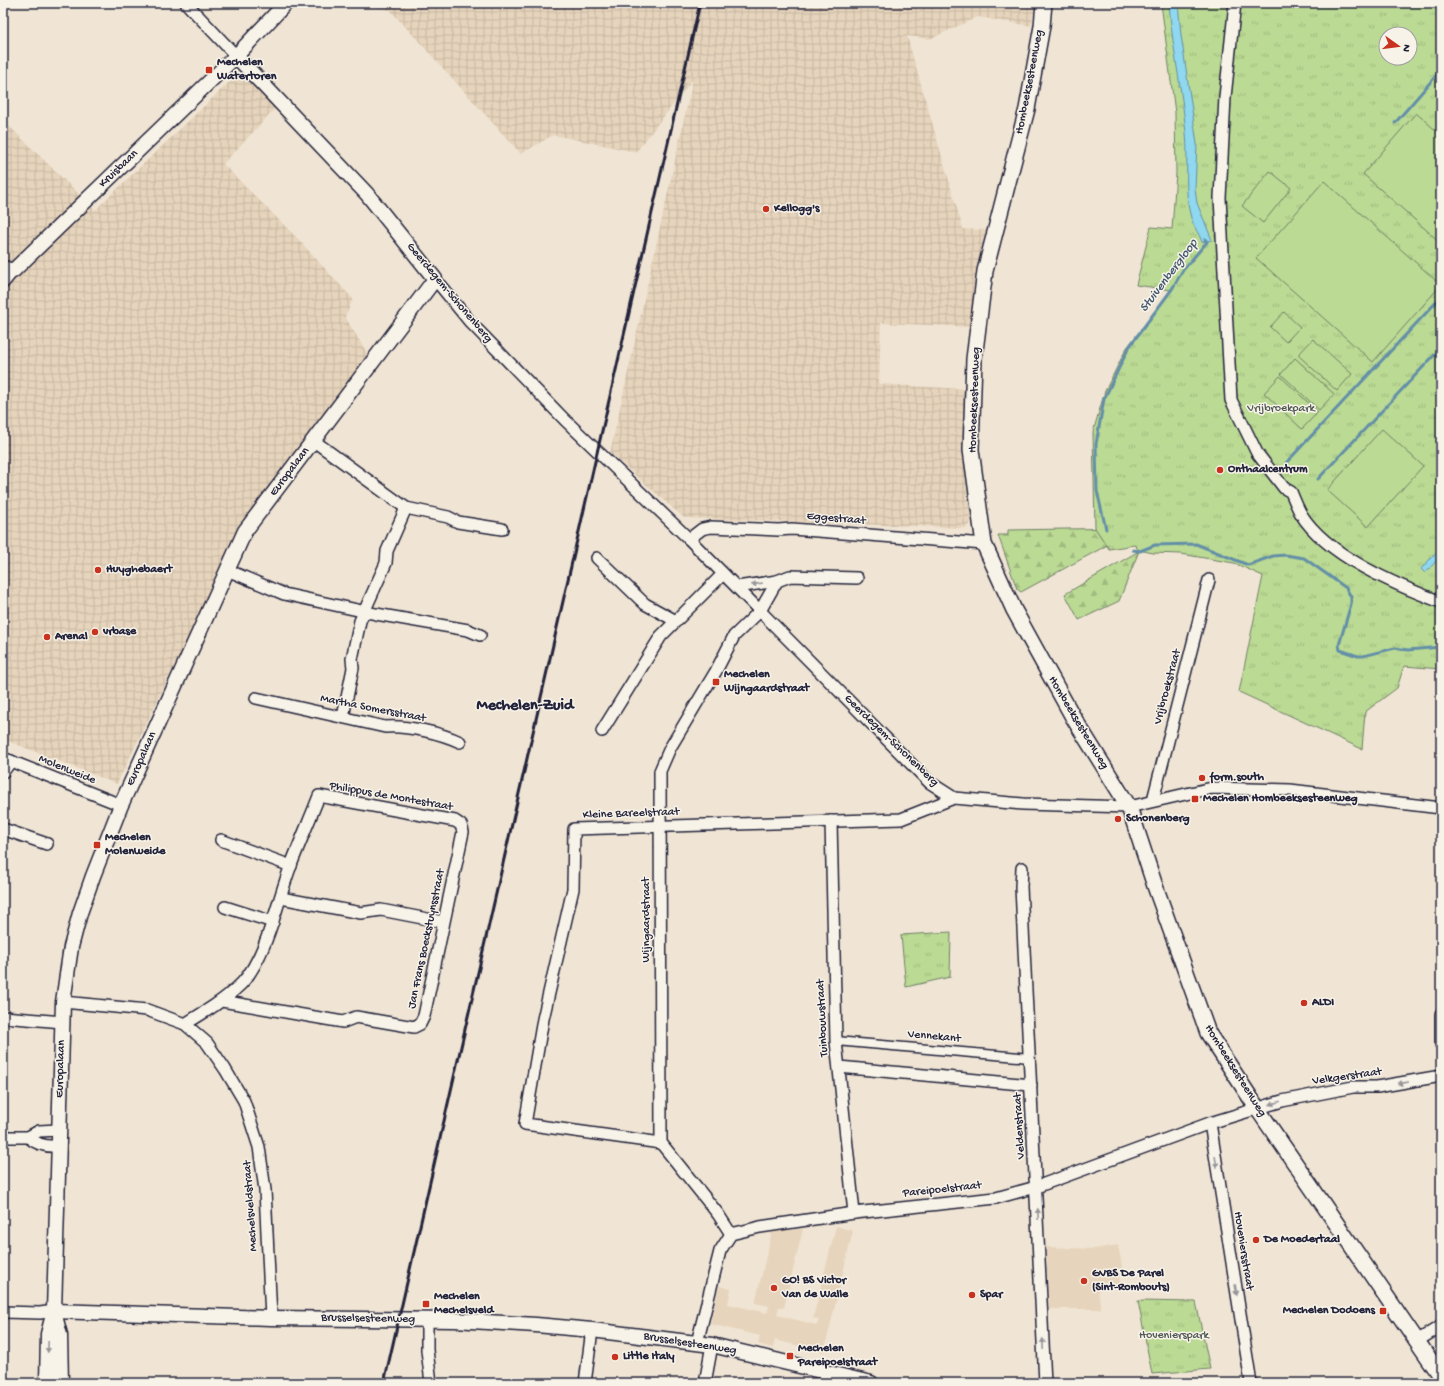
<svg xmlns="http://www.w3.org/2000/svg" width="1444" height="1386" font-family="'Gochi Hand',sans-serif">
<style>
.built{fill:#e7d4bc}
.industrial{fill:url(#industrial-grid)}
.forest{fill:url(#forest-firs);stroke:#6e7e67}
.park{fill:url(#park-tufts);stroke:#6e7e67;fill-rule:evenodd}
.pitch{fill:#bbda93;stroke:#6e7e67}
.water{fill:#8fd8f0;stroke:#638fa8}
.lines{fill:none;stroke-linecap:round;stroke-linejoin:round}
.stream{stroke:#638fa8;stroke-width:3}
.pedestrian-casing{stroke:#22223b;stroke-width:11}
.minor-casing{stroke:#22223b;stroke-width:14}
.tertiary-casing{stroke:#22223b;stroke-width:17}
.secondary-casing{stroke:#22223b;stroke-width:18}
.pedestrian{stroke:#f7f3e8;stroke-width:8}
.minor{stroke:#f7f3e8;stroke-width:11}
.tertiary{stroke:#f7f3e8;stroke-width:14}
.secondary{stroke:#f7f3e8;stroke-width:15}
.rail{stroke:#22223b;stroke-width:3}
.oneway{fill:#97959a}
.poi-dot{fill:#c8321e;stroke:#f7f3e8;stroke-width:1.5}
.labels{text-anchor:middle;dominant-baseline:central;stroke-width:3;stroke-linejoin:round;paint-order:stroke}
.poi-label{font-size:12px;font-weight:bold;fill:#22223b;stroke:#f7f3e8;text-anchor:start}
.street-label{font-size:12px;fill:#22223b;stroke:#f7f3e8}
.park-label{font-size:12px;fill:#505955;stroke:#f7f3e8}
.water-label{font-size:13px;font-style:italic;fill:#435971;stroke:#f7f3e8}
.district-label{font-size:16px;font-weight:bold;fill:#22223b;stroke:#f7f3e8}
</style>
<defs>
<pattern id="industrial-grid" width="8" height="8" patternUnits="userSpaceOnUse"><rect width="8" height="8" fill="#e7d4bc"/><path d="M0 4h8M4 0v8" fill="none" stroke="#c6b6a2"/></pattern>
<pattern id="forest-firs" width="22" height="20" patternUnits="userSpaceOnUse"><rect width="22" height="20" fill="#bbda93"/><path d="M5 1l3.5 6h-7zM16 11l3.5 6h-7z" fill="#a0bb80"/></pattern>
<pattern id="park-tufts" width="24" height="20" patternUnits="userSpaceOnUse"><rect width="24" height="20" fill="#bbda93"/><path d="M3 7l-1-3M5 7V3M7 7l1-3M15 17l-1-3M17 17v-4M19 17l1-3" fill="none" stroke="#a0bb80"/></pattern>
</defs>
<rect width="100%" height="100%" fill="#f0e5d4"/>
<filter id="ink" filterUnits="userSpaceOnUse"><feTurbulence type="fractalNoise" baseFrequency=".025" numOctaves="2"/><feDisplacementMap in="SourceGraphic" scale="8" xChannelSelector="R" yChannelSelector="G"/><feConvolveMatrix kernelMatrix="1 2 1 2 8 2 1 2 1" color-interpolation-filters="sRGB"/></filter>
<g filter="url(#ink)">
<g class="built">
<polygon points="836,1226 853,1231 824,1352 775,1340 773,1348 758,1344 760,1336 710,1324 719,1286 731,1289 728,1304 767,1313 769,1306 755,1303 772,1231 803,1229 784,1308 779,1307 777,1315 817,1325 819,1319 813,1318"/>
<polygon points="1118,1245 1124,1275 1119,1276 1121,1285 1098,1290 1101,1309 1049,1309 1046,1247 1094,1249"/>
</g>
<g class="industrial">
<polygon points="357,3 1036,3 1031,26 978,17 930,39 907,36 963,229 988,230 969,327 881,323 879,384 965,389 963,447 971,516 970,525 964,528 684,518 610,453 693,79 636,152 553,135 521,154 390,10"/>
<polygon points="241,71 276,108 223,164 296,237 353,299 345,317 369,356 246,518 117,784 3,739 3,120 95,210"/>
</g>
<g class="forest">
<polygon points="1127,528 1113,542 1021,592 1017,589 998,535 1008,535 1008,530"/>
<polygon points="1139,551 1119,601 1079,620 1065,594"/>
</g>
<g class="park">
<path d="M1161 3H1441V669L1404 666 1397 688 1365 712 1362 749 1239 692 1263 576 1234 563 1181 554 1153 553 1139 550 1134 545 1109 549 1095 528 1093 432 1105 391 1126 349 1171 290 1136 285 1151 227 1172 229 1176 173 1175 113ZM1386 34H1410V58H1386Z"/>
<polygon points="951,932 950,977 906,987 901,935"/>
<polygon points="1138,1301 1196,1302 1210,1369 1152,1374"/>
</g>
<g class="pitch">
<polygon points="1416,113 1441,135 1441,243 1363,174"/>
<polygon points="1270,171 1291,188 1263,223 1242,206"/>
<polygon points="1324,181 1441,285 1373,362 1256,258"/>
<polygon points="1284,312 1300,327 1286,342 1270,327"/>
<polygon points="1313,339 1352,374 1337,391 1298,355"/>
<polygon points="1295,358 1334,394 1319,410 1281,374"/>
<polygon points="1280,376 1318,412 1302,429 1264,393"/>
<polygon points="1382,429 1423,466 1368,527 1327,490"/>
</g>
<g class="water">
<path d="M1169 3H1178L1181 35 1197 144 1195 189 1197 203 1212 240 1202 242C1199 233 1194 228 1191 218 1183 190 1189 161 1186 133 1182 89 1172 47 1169 3Z"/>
<polygon points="1441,547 1441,556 1425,573 1421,569"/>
</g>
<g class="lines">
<g class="stream">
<polyline points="1395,123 1441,70"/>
<polyline points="1286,463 1441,297"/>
<polyline points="1318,479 1441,348"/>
<polyline points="1106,529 1097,491 1096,444 1104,399 1129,347 1172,289 1183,270 1207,242 1205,239"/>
<polyline points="1133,550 1140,551 1155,545 1196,544 1248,565 1273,556 1285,555 1304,558 1346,588 1351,597 1351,604 1339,645 1340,650 1358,656 1363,656 1395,648 1408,650 1441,647"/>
</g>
<g class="pedestrian-casing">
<polyline id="pedestrian" points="836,1041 1030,1058"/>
</g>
<g class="minor-casing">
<g id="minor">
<polyline points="186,3 236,56"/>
<path d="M1235 3 1225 97 1220 198 1231 400 1257 453 1284 488 1291 492C1294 499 1297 507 1301 514 1327 556 1396 585 1441 602"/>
<polyline points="435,279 470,322 565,420 689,539 929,782 954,798 1023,804 1129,807 1212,788 1290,790 1441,808"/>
<polyline points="3,283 13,271"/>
<polyline points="314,441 406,508 448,517 458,522 502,529"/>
<polyline points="689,539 702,529 711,527 778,530 792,529 984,544"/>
<polyline points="597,558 645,604 676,621"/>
<polyline points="227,570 284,594 376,614 468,630 480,635"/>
<polyline points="737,587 777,581 790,576 857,578"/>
<path d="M256 698 385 727C406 725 441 733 460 742"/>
<polyline points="343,717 353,668 352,659 360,621 386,563 387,551 406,508"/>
<polyline points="602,731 661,636 723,574"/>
<polyline points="3,758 121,805"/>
<polyline points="3,772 11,761"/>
<polyline points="1153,800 1209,580"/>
<polyline points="831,821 836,1041 854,1213"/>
<polyline points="3,829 47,844"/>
<polyline points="221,840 291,866"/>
<polyline points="1022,868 1021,887 1045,1383"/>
<polyline points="281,898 361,913 381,910 443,922"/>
<polyline points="225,907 273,922"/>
<polyline points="63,1002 147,1010 185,1024 207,1043 225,1069 244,1101 259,1147 265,1190 271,1318"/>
<polyline points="1441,1014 1441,1044"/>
<polyline points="3,1017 63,1022"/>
<path d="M185 1024C205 1012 225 1000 242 983 267 956 278 899 291 865 300 842 310 819 319 796L455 821 461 825 463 832 424 1016 420 1024 414 1027 356 1017 343 1022 222 1001"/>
<polyline points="839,1067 1031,1085"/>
<polyline points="1210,1123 1251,1383"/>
<polyline points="3,1137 28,1137 39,1131 58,1130"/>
<path d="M28 1137C37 1145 46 1147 58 1146"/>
<polyline points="661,1143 525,1124 543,1019 573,889 574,829 901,819 954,798"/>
<polyline points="731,1234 718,1214 661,1143 660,771 670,748 716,671 734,636 760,611 777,581"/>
<polyline points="3,1312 40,1313 54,1311"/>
<polyline points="427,1320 427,1350 431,1383"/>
<polyline points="1417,1341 1441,1326"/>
<polyline points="697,1343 720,1251 731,1234 760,1227 854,1213 996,1198 1036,1187 1210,1123 1282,1101 1353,1087 1377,1087 1441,1076"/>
<polyline points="585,1383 592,1330"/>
<polyline points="705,1383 712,1345"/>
</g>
</g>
<g class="tertiary-casing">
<g id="tertiary">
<polyline points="3,268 13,271 236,56 286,3"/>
<polyline points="54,1311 271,1318 455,1320 536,1325 592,1330 712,1345 871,1383"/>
<polyline points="54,1312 60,1335 61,1383"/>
<polyline points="47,1383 48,1334 54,1311 63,1002 71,947 80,913 93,876 121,805 245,531 435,279 367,194 236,56"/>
</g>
</g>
<g class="secondary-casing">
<polyline id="secondary" points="1044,3 1042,26 1027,109 985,271 974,359 971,450 984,544 1014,610 1073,717 1129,807 1155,886 1208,1033 1257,1108 1441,1376"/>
</g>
<use href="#pedestrian" class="pedestrian"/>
<use href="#minor" class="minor"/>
<use href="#tertiary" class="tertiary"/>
<use href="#secondary" class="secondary"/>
<polyline class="rail" points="384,1383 700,3"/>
</g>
<defs><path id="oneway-solid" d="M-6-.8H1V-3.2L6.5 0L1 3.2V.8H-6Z"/></defs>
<g class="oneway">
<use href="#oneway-solid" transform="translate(757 584) rotate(171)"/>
<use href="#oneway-solid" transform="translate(1403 1083) rotate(171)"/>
<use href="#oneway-solid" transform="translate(1275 1103) rotate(163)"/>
<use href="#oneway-solid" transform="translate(1216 1162) rotate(81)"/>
<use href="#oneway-solid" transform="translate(1038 1214) rotate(-92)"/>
<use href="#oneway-solid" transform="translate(1236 1290) rotate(81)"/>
<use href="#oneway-solid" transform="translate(1043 1344) rotate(-92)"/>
<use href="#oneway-solid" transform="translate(48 1347) rotate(92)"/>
</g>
</g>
<g class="poi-dot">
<rect x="205" y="66" width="8" height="8" rx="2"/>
<circle cx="766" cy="209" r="4"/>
<circle cx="1220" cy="470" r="4"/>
<circle cx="98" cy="570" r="4"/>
<circle cx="95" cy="632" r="4"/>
<circle cx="47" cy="637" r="4"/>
<rect x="712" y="678" width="8" height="8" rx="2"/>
<circle cx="1202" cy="778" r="4"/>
<rect x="1191" y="795" width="8" height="8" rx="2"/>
<circle cx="1118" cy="819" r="4"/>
<rect x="93" y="841" width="8" height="8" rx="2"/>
<circle cx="1304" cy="1003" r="4"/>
<circle cx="1256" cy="1240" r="4"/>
<circle cx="1084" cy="1281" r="4"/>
<circle cx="774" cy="1288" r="4"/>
<circle cx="972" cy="1295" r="4"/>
<rect x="422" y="1300" width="8" height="8" rx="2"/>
<rect x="1379" y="1307" width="8" height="8" rx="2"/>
<rect x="786" y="1352" width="8" height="8" rx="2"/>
<circle cx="615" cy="1357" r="4"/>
</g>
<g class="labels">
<g class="poi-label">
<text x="217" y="63">Mechelen<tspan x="217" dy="14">Watertoren</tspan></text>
<text x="774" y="209">Kellogg's</text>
<text x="1228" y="470">Onthaalcentrum</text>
<text x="106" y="570">Huyghebaert</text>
<text x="103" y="632">vrbase</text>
<text x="55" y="637">Arenal</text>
<text x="724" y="675">Mechelen<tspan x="724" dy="14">Wijngaardstraat</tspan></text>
<text x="1210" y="778">form.south</text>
<text x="1203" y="799">Mechelen Hombeeksesteenweg</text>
<text x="1126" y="819">Schonenberg</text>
<text x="105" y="838">Mechelen<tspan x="105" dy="14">Molenweide</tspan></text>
<text x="1312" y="1003">ALDI</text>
<text x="1264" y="1240">De Moedertaal</text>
<text x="1092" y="1274">GVBS De Parel<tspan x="1092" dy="14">(Sint-Rombouts)</tspan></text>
<text x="782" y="1281">GO! BS Victor<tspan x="782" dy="14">Van de Walle</tspan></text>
<text x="980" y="1295">Spar</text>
<text x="434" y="1297">Mechelen<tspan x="434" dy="14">Mechelsveld</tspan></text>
<text x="1375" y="1311" text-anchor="end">Mechelen Dodoens</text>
<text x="798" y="1349">Mechelen<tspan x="798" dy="14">Pareipoelstraat</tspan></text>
<text x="623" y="1357">Little Italy</text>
</g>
<g class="street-label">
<text transform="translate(1030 82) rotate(-79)">Hombeeksesteenweg</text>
<text transform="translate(119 169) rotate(-44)">Kruisbaan</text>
<text transform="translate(449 293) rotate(50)">Geerdegem-Schonenberg</text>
<text transform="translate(975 400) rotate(-88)">Hombeeksesteenweg</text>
<text transform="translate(290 472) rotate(-53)">Europalaan</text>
<text transform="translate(836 519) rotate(5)">Eggestraat</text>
<text transform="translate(1168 687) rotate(-75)">Vrijbroekstraat</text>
<text transform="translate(373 709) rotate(11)">Martha Somersstraat</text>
<text transform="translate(1078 723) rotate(59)">Hombeeksesteenweg</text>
<text transform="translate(891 741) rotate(44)">Geerdegem-Schonenberg</text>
<text transform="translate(142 759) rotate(-66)">Europalaan</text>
<text transform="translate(67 770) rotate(22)">Molenweide</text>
<text transform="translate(391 797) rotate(10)">Philippus de Montestraat</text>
<text transform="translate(631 814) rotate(-2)">Kleine Bareelstraat</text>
<text transform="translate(647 920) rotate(-90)">Wijngaardstraat</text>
<text transform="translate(427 939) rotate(-78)">Jan Frans Boeckstuynsstraat</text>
<text transform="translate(823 1018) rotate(-93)">Tuinbouwstraat</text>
<text transform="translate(934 1037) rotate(5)">Vennekant</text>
<text transform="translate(61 1069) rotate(-88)">Europalaan</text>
<text transform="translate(1235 1071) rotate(58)">Hombeeksesteenweg</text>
<text transform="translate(1347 1077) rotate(-8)">Velkgerstraat</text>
<text transform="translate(1020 1126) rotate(-93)">Veldenstraat</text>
<text transform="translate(942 1190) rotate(-6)">Pareipoelstraat</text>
<text transform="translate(251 1206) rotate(-94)">Mechelsveldstraat</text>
<text transform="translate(1243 1251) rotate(81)">Hoveniersstraat</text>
<text transform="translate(368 1319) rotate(1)">Brusselsesteenweg</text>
<text transform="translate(690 1344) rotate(9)">Brusselsesteenweg</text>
</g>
<g class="park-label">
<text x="1281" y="409">Vrijbroekpark</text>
<text x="1174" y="1336">Hovenierspark</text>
</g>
<g class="water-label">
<text transform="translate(1169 276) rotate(-53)">Stuivenbergloop</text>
</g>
<g class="district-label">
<text x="525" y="706">Mechelen-Zuid</text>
</g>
</g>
<rect width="1444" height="1386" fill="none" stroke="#f7f3e8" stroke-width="16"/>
<rect x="8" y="8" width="1428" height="1370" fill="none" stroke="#22223b" stroke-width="1.5" filter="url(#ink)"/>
<g transform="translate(1398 46) rotate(104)"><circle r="19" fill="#f7f3e8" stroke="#a29fa3"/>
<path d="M0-3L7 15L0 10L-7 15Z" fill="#c8321e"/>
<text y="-6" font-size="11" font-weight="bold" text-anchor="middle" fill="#22223b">N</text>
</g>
</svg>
